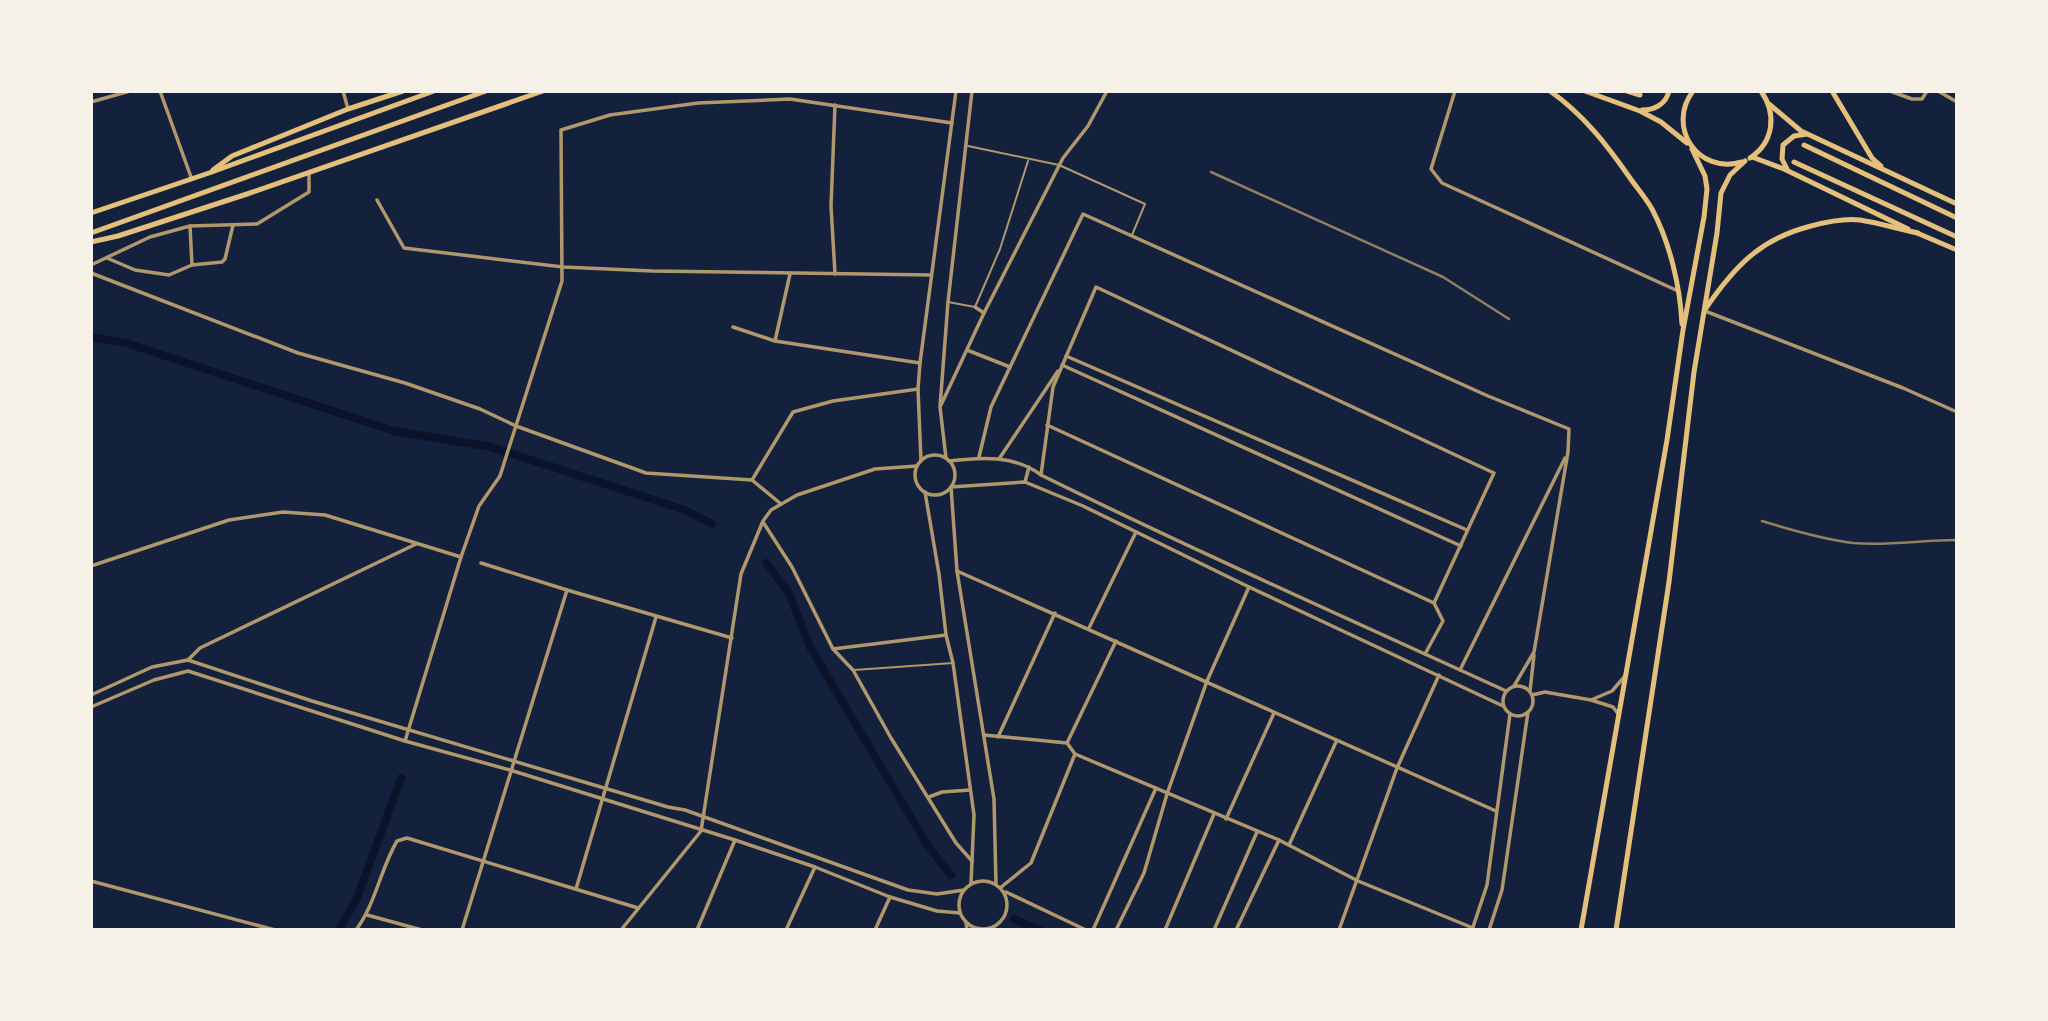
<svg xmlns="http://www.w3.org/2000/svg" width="2048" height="1021" font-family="'IBM Plex Sans',sans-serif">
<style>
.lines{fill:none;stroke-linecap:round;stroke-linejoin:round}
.canal{stroke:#0b132b;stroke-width:8}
.service{stroke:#b1986c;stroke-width:2}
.minor{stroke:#b1986c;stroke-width:3.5}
.tertiary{stroke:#b1986c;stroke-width:3.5}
.primary{stroke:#e5c07b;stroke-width:5}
.trunk{stroke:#e5c07b;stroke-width:5}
.rail{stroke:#918062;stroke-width:2.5}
</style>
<rect width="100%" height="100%" fill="#14213d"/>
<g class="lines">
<g class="canal">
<polyline points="91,337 126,343 394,431 491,447 685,510 712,524"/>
<polyline points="766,563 789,593 810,647 928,846 951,875"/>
<polyline points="1014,919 1040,930"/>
<polyline points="339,930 357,898 401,778"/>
</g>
<g class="service">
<polyline points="968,146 1059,165 1145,204 1132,235"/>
<polyline points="948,302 975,307 1000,249 1028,161"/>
<polyline points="854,670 953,663"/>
</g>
<g class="minor">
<polyline points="160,91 191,177"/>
<polyline points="343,91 348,109"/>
<polyline points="1455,91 1431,169 1442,183 1678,291"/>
<polyline points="1890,91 1912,99 1922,99 1927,91"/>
<polyline points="1938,91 1957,102"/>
<polyline points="91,102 130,91"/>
<polyline points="835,105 831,206 835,274"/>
<polyline points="377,200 404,248 563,267 652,271 931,275"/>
<polyline points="190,226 192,265"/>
<polyline points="107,258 135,270 169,275 192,265 222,262 225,259 233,225"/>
<polyline points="91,265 150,237 190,226 257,224 309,192 309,172"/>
<polyline points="91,273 298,353 405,383 480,409 516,426 646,473 752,480 781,504"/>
<polyline points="1705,311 1903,388 1957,412"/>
<polyline points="733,327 775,341 920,363"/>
<polyline points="775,341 790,274"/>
<polyline points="967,350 1010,367"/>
<polyline points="1066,356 1467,530"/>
<polyline points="1062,365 1461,546"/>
<polyline points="941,405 984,313 1063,158 1088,126 1107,91"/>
<polyline points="1047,425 1434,603"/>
<polyline points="979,457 991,407 1083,214 1488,396 1569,429 1568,452 1534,652 1514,686"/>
<polyline points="999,459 1058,371"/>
<polyline points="1041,475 1053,387 1096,287 1494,473 1434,603 1443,621 1425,654"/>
<polyline points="752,480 793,412 833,401 918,389"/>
<polyline points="763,522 792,567 833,649 853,670 891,738 956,843 972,861"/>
<polyline points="481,563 567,590 732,638"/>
<polyline points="957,571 1496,811"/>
<polyline points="1089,628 1136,532"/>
<polyline points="833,649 946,635"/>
<polyline points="1460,670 1565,458"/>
<polyline points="1530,691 1534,655"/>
<polyline points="984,735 1067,743"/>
<polyline points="998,737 1055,613"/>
<polyline points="405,741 461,557 479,506 500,476 562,281 561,130 610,115 698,103 790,99 952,123"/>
<polyline points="1075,754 1279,840 1358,881 1473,928"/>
<polyline points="929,797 942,792 970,790"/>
<polyline points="1226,819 1274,713"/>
<polyline points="1289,845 1336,742"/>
<polyline points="1000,888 1031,863 1075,754 1067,743 1116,641"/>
<polyline points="576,889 656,617"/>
<polyline points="367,915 422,930"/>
<polyline points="966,922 967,930"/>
<path d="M356 930C376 903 380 870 397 841L407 838 638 908"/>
<polyline points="462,930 567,590"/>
<polyline points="621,930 701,831 741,574 763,521 771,510 797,495 875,469 917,466"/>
<polyline points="697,930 735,840"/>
<polyline points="786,930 815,867"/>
<polyline points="875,930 890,897"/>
<polyline points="989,930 990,928"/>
<polyline points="1093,930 1156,788"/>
<polyline points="1116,930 1144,873 1167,794 1207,681 1249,587"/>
<polyline points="1165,930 1214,814"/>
<polyline points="1214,930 1257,832"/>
<polyline points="1236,930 1279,840"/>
<polyline points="1339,930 1397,768 1439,675"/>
</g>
<g class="tertiary">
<polyline points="975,307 984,313"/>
<circle cx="935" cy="475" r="20"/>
<polyline points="946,458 940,407 948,302 972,91"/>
<polyline points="921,461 918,389 920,363 956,91"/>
<path d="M949 461C981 457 1015 455 1041 475 1195 551 1351 620 1506 691"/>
<polyline points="1025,482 1029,467"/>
<polyline points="925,492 939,574 946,635 953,663 974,815 971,884"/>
<polyline points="91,566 229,520 283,512 325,515 461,557"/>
<polyline points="188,660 200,648 416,544"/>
<circle cx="1518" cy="701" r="15"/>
<polyline points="91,695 152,667 188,660 312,701 668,807 685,810 908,890 937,894 964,890"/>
<polyline points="1532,695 1545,692 1591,700"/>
<polyline points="91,707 154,680 188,671 405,741 510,770 735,840 815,867 890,897 937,911 960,913"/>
<polyline points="1619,715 1613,707 1591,700 1612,691 1625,676"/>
<circle cx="983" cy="905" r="24"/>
<polyline points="91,881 275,930"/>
<polyline points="996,884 994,799 957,571 951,487 1025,482 1083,506 1249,587 1503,706"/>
<polyline points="1006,892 1086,930"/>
<polyline points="1472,930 1487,885 1510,714"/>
<polyline points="1489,930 1502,890 1528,712"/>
</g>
<g class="primary">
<polyline points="213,170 232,156 348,109 403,91"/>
<polyline points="91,242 118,236 247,194 543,91"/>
</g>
<g class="trunk">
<path d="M1550 91C1584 115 1607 145 1630 178 1637 188 1646 198 1652 209 1670 243 1680 286 1682 324"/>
<polyline points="1585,91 1640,111 1661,122 1687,143"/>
<polyline points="1627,91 1640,95"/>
<path d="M1693 91C1666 127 1698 175 1742 162"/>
<polyline points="1832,91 1872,158 1881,166"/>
<polyline points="1769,104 1801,131 1957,204"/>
<path d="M1642 110C1655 110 1666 104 1669 91"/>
<polyline points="1804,145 1957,218"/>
<polyline points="1752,157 1784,169 1908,229"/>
<path d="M1750 158C1774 142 1777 114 1761 91"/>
<polyline points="1794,162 1957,237"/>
<polyline points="1787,169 1782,159 1783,145 1794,136 1807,134"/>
<polyline points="91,213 209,173 434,91"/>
<polyline points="91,233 486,91"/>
<polyline points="1917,233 1957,250"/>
<path d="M1706 308C1735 266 1760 239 1811 226 1826 222 1844 218 1860 220 1879 223 1899 229 1918 233"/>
<polyline points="1581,930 1667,440 1683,330 1704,217 1707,189 1705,176 1692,149"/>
<polyline points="1616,930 1669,582 1694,372 1717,233 1721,193 1730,175 1745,161"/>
</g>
<g class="rail">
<polyline points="1211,172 1443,277 1509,319"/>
<path d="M1762 521C1791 530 1822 539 1853 543 1887 546 1922 540 1957 540"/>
</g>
</g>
<rect width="2048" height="1021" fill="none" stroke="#f6f1e7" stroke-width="186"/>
</svg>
